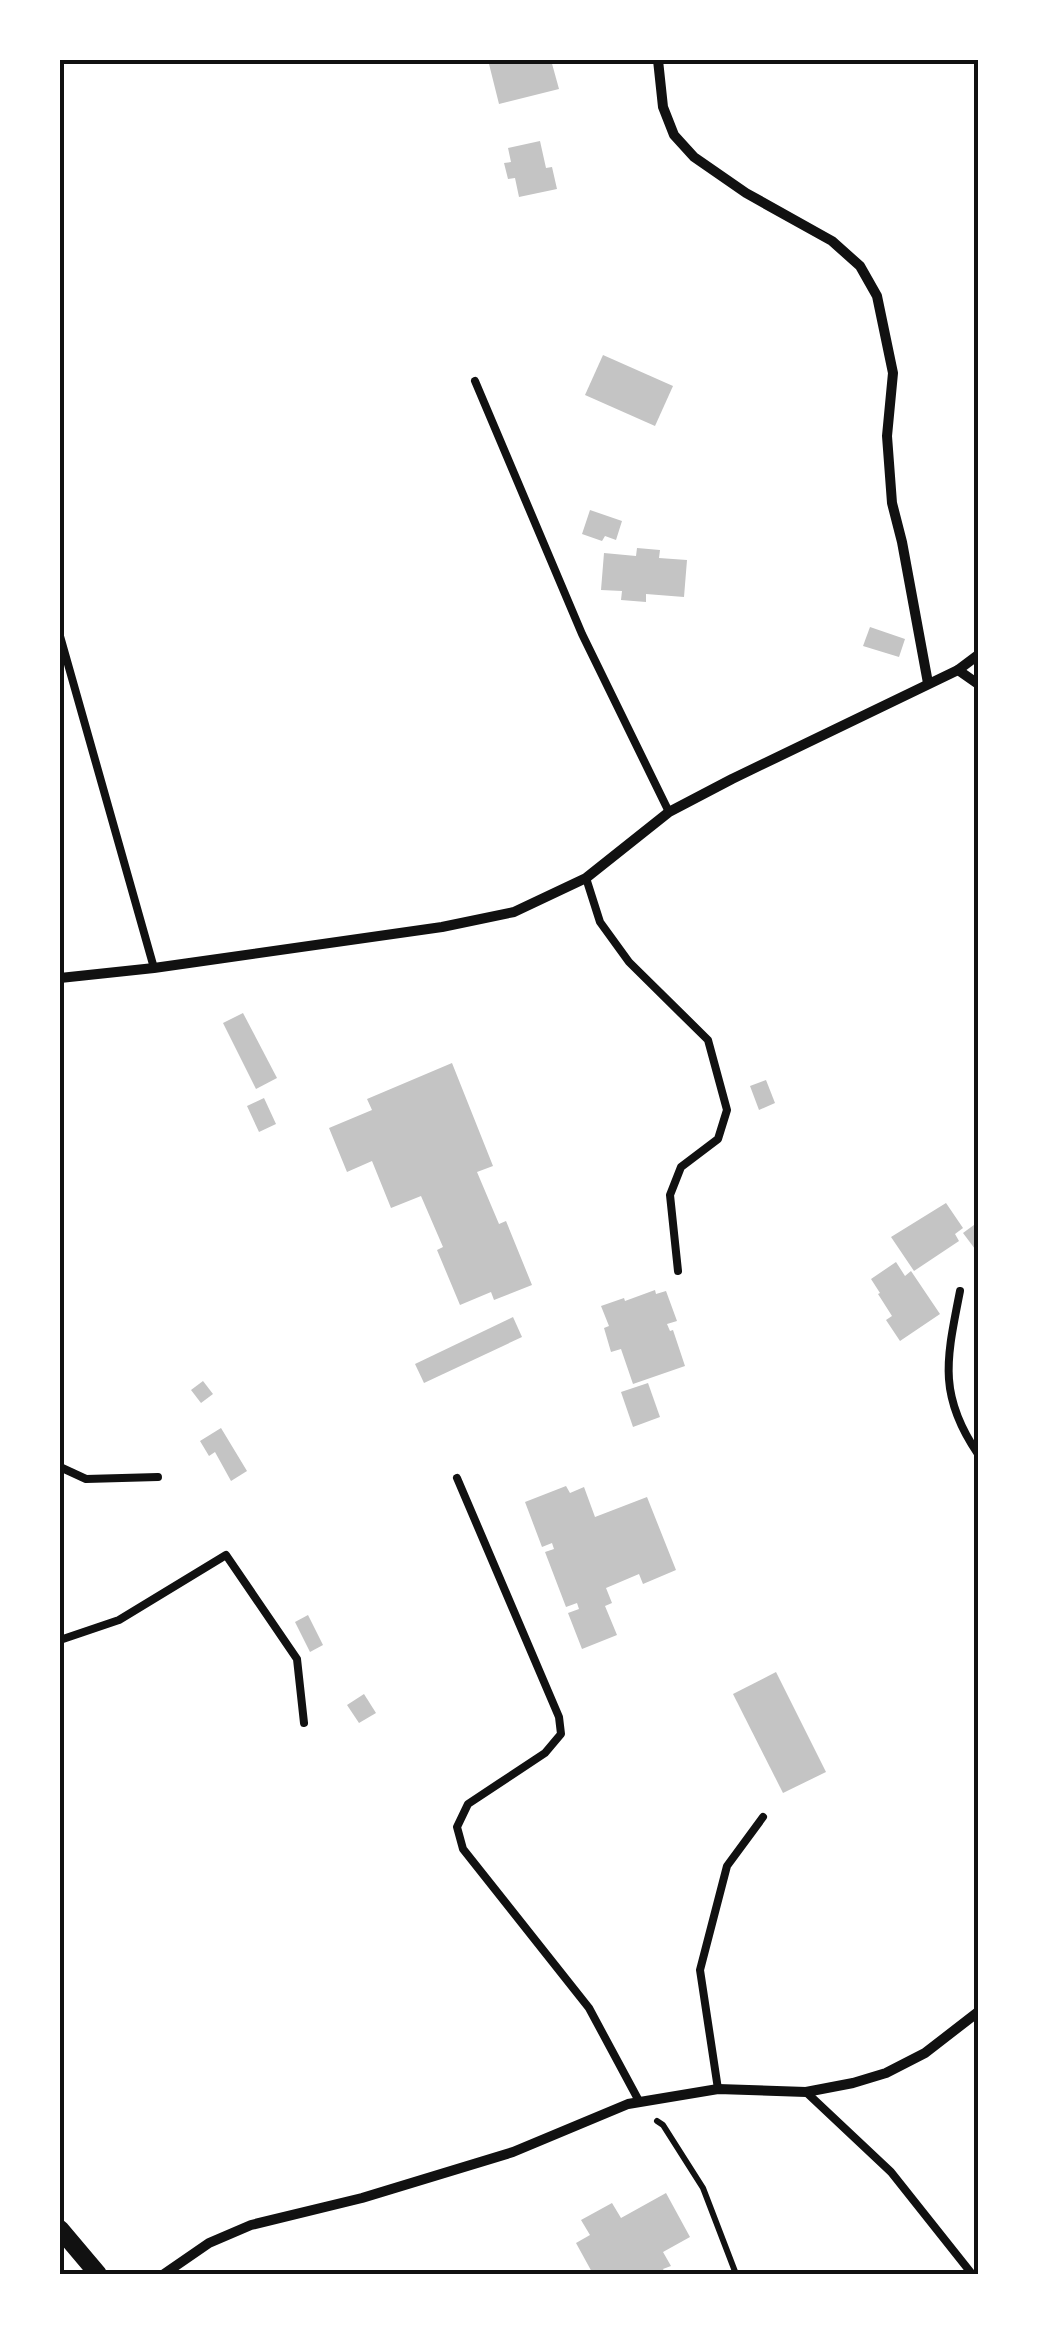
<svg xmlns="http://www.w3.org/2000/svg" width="1038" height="2334" font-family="Helvetica,sans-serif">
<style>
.building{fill:#c4c4c4}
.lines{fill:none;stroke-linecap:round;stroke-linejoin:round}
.path{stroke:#111;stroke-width:6}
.service{stroke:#111;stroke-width:8}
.minor{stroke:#111;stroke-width:10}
.tertiary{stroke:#111;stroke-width:18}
.neatline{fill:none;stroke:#111;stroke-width:4}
</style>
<rect width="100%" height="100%" fill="#fff"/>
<g class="building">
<polygon points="488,60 551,60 559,89 499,104"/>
<polygon points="540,141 546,168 552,167 557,189 519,197 515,178 508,179 504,163 511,162 508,148"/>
<polygon points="603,355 673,386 655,426 585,395"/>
<polygon points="590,510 622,521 616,540 605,536 602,541 582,534"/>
<polygon points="637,548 660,550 659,558 687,560 684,597 646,594 646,602 621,600 622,591 601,590 604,553 636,556"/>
<polygon points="870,627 905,639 899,657 863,646"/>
<polygon points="243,1013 277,1078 256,1089 223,1023"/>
<polygon points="452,1063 493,1166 477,1172 499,1224 506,1221 532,1285 494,1300 491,1292 460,1305 437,1250 443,1247 421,1196 391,1208 372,1161 347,1172 329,1128 372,1110 367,1099"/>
<polygon points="766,1080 775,1103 759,1110 750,1086"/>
<polygon points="264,1098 276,1124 259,1132 247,1106"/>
<polygon points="946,1203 963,1228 955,1234 959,1241 914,1271 891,1237"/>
<polygon points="978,1222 978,1253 963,1233"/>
<polygon points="896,1262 905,1276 911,1271 940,1314 900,1341 886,1320 892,1316 878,1294 880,1293 871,1279"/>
<polygon points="655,1290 656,1294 666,1291 677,1321 667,1324 670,1331 673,1330 685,1366 633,1384 621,1349 611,1352 604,1328 609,1326 601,1306 624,1298 625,1301"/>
<polygon points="513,1317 522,1337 424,1383 415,1364"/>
<polygon points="203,1381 213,1394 201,1403 191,1390"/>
<polygon points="648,1383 660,1417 633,1427 621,1392"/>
<polygon points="221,1428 247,1471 231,1481 215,1452 209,1456 200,1441"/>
<polygon points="566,1486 570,1493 584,1487 595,1517 647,1497 676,1570 643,1584 639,1574 606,1588 612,1603 605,1606 617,1635 582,1649 568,1613 579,1609 577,1603 566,1607 545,1552 554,1549 552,1543 542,1547 525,1502"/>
<polygon points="308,1615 323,1645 310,1652 295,1622"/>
<polygon points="776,1672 826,1772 783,1793 733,1694"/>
<polygon points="364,1694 376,1713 359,1723 347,1705"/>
<polygon points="666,2193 690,2237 663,2252 671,2266 663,2269 666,2274 593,2274 576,2243 590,2235 581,2220 612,2203 621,2218"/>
</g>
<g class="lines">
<polyline class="path" points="657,2121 663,2125 703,2188 736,2274"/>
<g class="service">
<polyline points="475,381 582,634 669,812"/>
<polyline points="60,636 154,968"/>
<polyline points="586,878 600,922 629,962 708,1040 727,1110 718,1139 681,1167 670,1195 678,1271"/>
<path d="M960 1291C947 1358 937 1394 978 1454"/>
<polyline points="60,1467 86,1479 158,1477"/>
<polyline points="457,1478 559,1717 561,1734 545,1753 468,1804 457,1827 463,1849 589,2008 639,2101"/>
<polyline points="60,1640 119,1620 226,1555 297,1659 304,1723"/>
<polyline points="718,2089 700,1970 727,1866 763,1817"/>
<polyline points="806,2092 891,2172 972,2274"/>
</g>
<g class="minor">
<polyline points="658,60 663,107 674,135 694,157 746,193 832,241 860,266 877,296 893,373 887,436 892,503 902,542 928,683"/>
<polyline points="958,670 978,684"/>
<polyline points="60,978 154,968 442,927 514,912 586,878 669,812 732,779 958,670 978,655"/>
<polyline points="164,2274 209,2243 251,2225 362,2198 513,2152 628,2104 718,2089 806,2092 853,2083 886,2073 925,2053 978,2012"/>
</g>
<polyline class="tertiary" points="60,2229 98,2274"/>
</g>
<rect width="1038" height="2334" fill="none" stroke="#ffffff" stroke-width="125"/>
<rect x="62" y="62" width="914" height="2210" class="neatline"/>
</svg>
